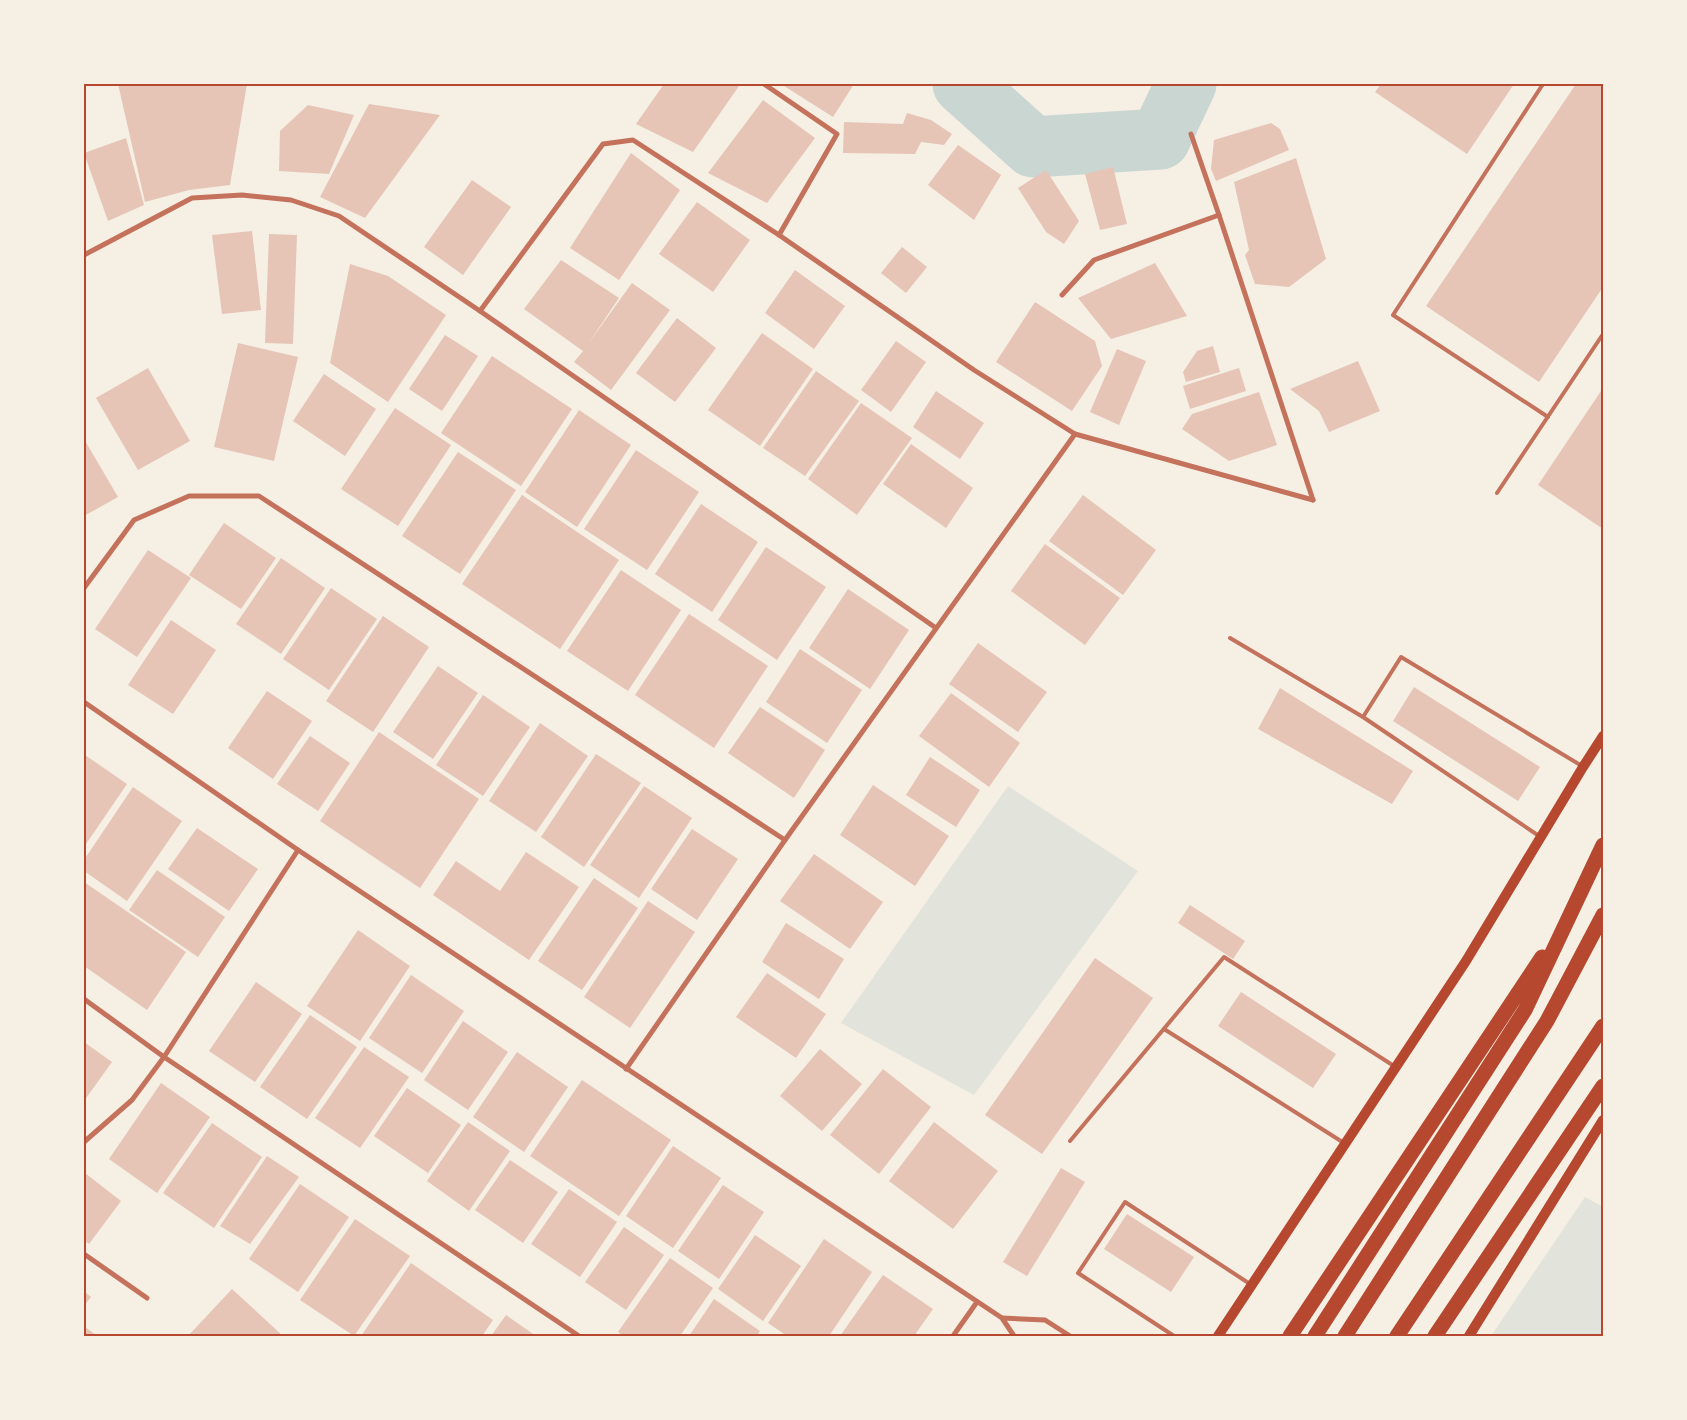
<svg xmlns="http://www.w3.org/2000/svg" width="1687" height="1420" font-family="Arial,sans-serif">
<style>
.green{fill:#e2e4dc}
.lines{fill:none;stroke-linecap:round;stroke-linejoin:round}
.river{stroke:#c9d6d2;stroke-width:61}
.building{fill:#e6c5b7}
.service{stroke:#c5725c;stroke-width:4}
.minor{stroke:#c5725c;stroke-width:5}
.secondary{stroke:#b5482f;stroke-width:10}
.motorway{stroke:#b5482f;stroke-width:15}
.neatline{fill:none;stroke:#b5482f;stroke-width:2}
</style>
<rect width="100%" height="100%" fill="#f6efe4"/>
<g class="green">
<polygon points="1008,786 1138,871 974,1095 841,1023"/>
<polygon points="1585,1197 1603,1207 1603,1336 1491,1336"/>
</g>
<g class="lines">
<polyline class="river" points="963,84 1033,147 1160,139 1186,84"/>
</g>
<g class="building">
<polygon points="118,84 247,84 230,185 189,190 145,202"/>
<polygon points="664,84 735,84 739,86 693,152 636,124"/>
<polygon points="781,84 854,84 833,117"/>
<polygon points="1381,84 1514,84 1467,154 1375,92"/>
<polygon points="1576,84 1603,84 1603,287 1539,382 1426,306"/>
<polygon points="763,100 815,138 767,203 708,173"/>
<polygon points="369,104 440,115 365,218 320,197"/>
<polygon points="308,105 354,115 329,174 279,171 280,131"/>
<polygon points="907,113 931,120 952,134 944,145 921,142 915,154 843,153 844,122 903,124"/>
<polygon points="1271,123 1280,129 1289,150 1216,181 1211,169 1214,140"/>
<polygon points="126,138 144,205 108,221 84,153"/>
<polygon points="958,145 1001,175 974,220 928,185"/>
<polygon points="631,153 680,190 619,280 570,248"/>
<polygon points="1296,158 1326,259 1289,287 1255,284 1245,255 1249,250 1234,182"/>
<polygon points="1113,167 1127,224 1100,230 1085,174"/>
<polygon points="1046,170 1079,221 1064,244 1046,232 1018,188"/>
<polygon points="472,180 511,207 463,275 424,247"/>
<polygon points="697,202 750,240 713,292 659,254"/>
<polygon points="252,231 261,310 222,314 212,235"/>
<polygon points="269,234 297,235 293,344 265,343"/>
<polygon points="902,247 927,267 906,293 881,273"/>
<polygon points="561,260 619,298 588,344 632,283 670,310 611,390 574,362 583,351 524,309"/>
<polygon points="1155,263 1187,316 1111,339 1078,298"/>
<polygon points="350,264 388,276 446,315 388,402 330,363"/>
<polygon points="795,270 845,306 814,349 765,313"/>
<polygon points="1035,302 1095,341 1102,366 1072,411 996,362"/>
<polygon points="677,318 716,348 675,402 636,373"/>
<polygon points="762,333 813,369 760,446 708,410"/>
<polygon points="445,335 478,356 442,411 409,389"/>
<polygon points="896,341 926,362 891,412 861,390"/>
<polygon points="238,343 298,357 274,461 214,447"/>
<polygon points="1213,346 1220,372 1186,382 1183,372 1197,351"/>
<polygon points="1117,349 1146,361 1119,425 1090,412"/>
<polygon points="492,356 572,409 521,486 441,433"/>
<polygon points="1358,361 1380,411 1329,432 1319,411 1290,389"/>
<polygon points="148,368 190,441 138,470 96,398"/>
<polygon points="1239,368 1246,391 1190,409 1183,386"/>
<polygon points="816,371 859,401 805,476 763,448"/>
<polygon points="324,374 376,409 345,456 293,421"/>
<polygon points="1603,388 1603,529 1538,485"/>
<polygon points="936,391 984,423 960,459 913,427"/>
<polygon points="1259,392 1277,445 1229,461 1182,429 1192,414"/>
<polygon points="861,403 912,438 857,515 808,479"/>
<polygon points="395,408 451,445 398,526 341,489"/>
<polygon points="579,410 631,445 577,527 525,492"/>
<polygon points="84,439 118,497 84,516"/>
<polygon points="911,444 973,488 946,528 883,484"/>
<polygon points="636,450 699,492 647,570 584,529"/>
<polygon points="458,452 516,490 460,574 402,536"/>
<polygon points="522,495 619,560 560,649 462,584"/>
<polygon points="1083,495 1156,550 1123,595 1049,541"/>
<polygon points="701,504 758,542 712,612 655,574"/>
<polygon points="224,523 276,558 241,609 189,575"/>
<polygon points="1045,544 1120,598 1085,645 1011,591"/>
<polygon points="766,547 826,587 777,660 718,620"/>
<polygon points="148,550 191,578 137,657 95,629"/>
<polygon points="281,558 325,588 281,654 236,624"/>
<polygon points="621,570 681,610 628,691 567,651"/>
<polygon points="331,588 377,619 329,690 283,659"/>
<polygon points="848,589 909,630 870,689 809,648"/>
<polygon points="689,614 768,666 714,748 635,695"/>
<polygon points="383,616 429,647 373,732 326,701"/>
<polygon points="171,620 216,650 173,714 128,685"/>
<polygon points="978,643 1047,692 1018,732 949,684"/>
<polygon points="800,649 862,690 827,743 766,702"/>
<polygon points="438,666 478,693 433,759 393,732"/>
<polygon points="1414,687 1540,767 1518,801 1393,721"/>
<polygon points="1280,688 1413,771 1392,804 1258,729"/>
<polygon points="267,691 312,721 273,779 228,748"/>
<polygon points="951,693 1020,743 989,787 919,736"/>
<polygon points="483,695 530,727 483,796 436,765"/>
<polygon points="760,707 825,750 794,798 728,753"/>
<polygon points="540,723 588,756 536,832 489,801"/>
<polygon points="379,732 479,799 420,888 320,821"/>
<polygon points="310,736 350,763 318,811 277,784"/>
<polygon points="596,754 641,783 584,867 541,837"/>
<polygon points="85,755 127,784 84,847 84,757"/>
<polygon points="930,757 980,790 956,827 906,795"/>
<polygon points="873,785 949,836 915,886 840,835"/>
<polygon points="644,786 692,818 639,898 590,865"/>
<polygon points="133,787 182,821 127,901 84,871 84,860"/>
<polygon points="197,828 258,869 229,911 168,869"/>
<polygon points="692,829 738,859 697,920 651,889"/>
<polygon points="526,852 579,887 529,960 433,895 456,861 500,891"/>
<polygon points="814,854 883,902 850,949 780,901"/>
<polygon points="157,870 225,917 198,957 129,910"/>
<polygon points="594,878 638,908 582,990 538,961"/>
<polygon points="84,882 186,952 147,1010 84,966"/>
<polygon points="648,901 695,932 630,1028 584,997"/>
<polygon points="1190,905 1245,941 1233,959 1178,923"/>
<polygon points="786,923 844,959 819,999 762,962"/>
<polygon points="358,930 410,966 360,1041 307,1006"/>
<polygon points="1095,958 1153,998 1042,1154 985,1115"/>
<polygon points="767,973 826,1014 796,1058 736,1017"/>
<polygon points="411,975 464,1011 422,1073 369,1038"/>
<polygon points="256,982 302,1014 255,1082 209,1051"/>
<polygon points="1241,992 1336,1054 1313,1088 1218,1026"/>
<polygon points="310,1015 357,1047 307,1119 260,1087"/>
<polygon points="463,1021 508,1052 468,1110 424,1080"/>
<polygon points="84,1042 112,1062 84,1101"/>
<polygon points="364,1047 409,1077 360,1148 315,1118"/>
<polygon points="820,1049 862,1084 822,1131 780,1096"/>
<polygon points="517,1052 568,1087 524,1152 473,1117"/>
<polygon points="883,1069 931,1107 879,1174 830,1135"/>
<polygon points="582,1080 671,1140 619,1216 530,1156"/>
<polygon points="161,1083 210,1117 157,1193 109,1159"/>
<polygon points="407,1088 461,1125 428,1173 374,1136"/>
<polygon points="468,1122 510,1151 469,1211 427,1181"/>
<polygon points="934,1122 998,1171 953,1229 889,1181"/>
<polygon points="212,1123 262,1157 214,1228 163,1193"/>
<polygon points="673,1146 721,1178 673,1248 626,1216"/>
<polygon points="267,1156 299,1177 250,1244 220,1226"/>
<polygon points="510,1160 558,1192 523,1243 475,1210"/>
<polygon points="1061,1168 1085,1182 1027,1276 1003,1262"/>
<polygon points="85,1173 121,1201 89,1244 84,1240 84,1175"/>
<polygon points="300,1184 349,1217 298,1292 249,1259"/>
<polygon points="723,1185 764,1212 719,1279 678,1251"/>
<polygon points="569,1189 617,1222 580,1277 531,1244"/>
<polygon points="1127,1214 1194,1257 1171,1292 1104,1249"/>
<polygon points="355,1219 410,1256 354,1336 300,1300"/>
<polygon points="624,1227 664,1255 626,1310 585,1282"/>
<polygon points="755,1235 801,1266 763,1321 718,1289"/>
<polygon points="824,1239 872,1272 829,1336 787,1336 768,1323"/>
<polygon points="670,1258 713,1288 680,1336 624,1336 618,1332"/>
<polygon points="411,1263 493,1320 482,1336 361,1336"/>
<polygon points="883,1275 933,1309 914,1336 840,1336"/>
<polygon points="232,1289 283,1336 188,1336"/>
<polygon points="84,1291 91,1297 84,1306"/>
<polygon points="714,1299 760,1331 757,1336 689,1336"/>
<polygon points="506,1315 536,1336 491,1336"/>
<polygon points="84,1326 97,1336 84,1336"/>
</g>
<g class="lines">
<g class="service">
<polyline points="1543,84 1393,315 1548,417"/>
<polyline points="1497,493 1603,334"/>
<polyline points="1230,638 1363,717 1539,836"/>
<polyline points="1363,717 1401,657 1582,766"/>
<polyline points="1164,1029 1344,1143"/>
<polyline points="1070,1141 1224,957 1394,1066"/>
<polyline points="1174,1336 1078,1273 1125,1202 1250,1284"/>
</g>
<g class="minor">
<polyline points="764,84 837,134 779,235"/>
<polyline points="1191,134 1219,215 1313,500"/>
<polyline points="84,255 192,198 242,195 291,200 339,216 480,311 936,628"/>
<polyline points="1062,295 1094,260 1219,215"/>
<polyline points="480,311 603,144 633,140 779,235 974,370 1075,434 1313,500"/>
<polyline points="84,588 134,520 189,496 259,496 785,840"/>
<polyline points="84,702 298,850 1002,1318 1014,1336"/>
<polyline points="84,999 164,1057 579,1336"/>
<polyline points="626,1069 785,840 1075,434"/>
<polyline points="84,1142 132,1100 164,1057 298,850"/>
<polyline points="84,1254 147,1298"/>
<polyline points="1002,1318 1045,1320 1070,1336"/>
<polyline points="953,1336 977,1302"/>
</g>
<g class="secondary">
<polyline points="1218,1336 1466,961 1583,767 1603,736"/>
<polyline points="1469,1336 1603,1120"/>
</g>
<g class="motorway">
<polyline points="1290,1336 1542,957"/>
<polyline points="1315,1336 1525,1010 1603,845"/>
<polyline points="1345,1336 1547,1021 1603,915"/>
<polyline points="1397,1336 1603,1026"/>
<polyline points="1435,1336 1603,1086"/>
</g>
</g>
<rect width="1687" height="1420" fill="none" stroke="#f6efe4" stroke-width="170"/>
<rect x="85" y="85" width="1517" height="1250" class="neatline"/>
</svg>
